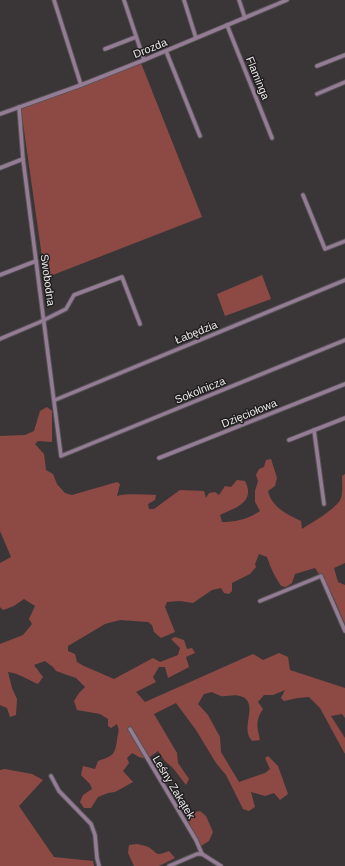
<svg xmlns="http://www.w3.org/2000/svg" width="345" height="866" font-family="Arial,sans-serif">
<style>
.green{fill:#8d4a44}
.lines{fill:none;stroke-linecap:round;stroke-linejoin:round}
.minor-casing{stroke:#565254;stroke-width:5.5}
.minor{stroke:#937c94;stroke-width:3.5}
.labels{text-anchor:middle;dominant-baseline:central;stroke-width:3;stroke-linejoin:round;paint-order:stroke}
.street-label{font-size:11px;fill:#e8e6e7;stroke:#201e1f}
</style>
<rect width="100%" height="100%" fill="#3a3638"/>
<g class="green">
<polygon points="141,63 202,217 45,278 21,109"/>
<polygon points="262,275 271,299 225,316 217,294"/>
<path d="M47 407 52 411V442L38 441 35 444 44 454 46 470 53 474 57 484 65 493 72 495 117 482 120 484 117 496C130 493 143 495 156 495L155 500 148 504 149 509H154L180 490 204 491 206 498 209 493 215 492 219 495 225 486 231 487 237 480 245 481C256 502 235 508 220 515L222 522C236 522 248 519 260 511L255 502V491L258 481 256 475 259 469 264 467 266 460 271 459 277 478 275 486 268 491C271 506 287 515 301 521L302 529C311 523 338 508 341 498 343 492 342 483 342 476L345 474V563L334 568 338 582 345 585V624L332 594 315 568 295 574 292 583 286 587 281 586C275 577 270 567 267 557L259 554 255 564 256 567 250 574 232 583V591L229 594 224 593 221 588 212 590 193 603 180 601 167 602 165 607 175 632 161 638 154 632 152 625 148 622 120 620 105 624 68 646V651L75 654 77 662 84 666 114 679 153 658 160 662 178 655 180 648 171 639 175 637 184 640 187 649 192 648 195 653 186 657 189 667 168 678 165 667H159L153 677 156 682 136 692 145 702 253 654 263 660 279 653 288 657 290 670 345 688V718L342 714 331 716 345 738V754L320 708 309 697 298 698 284 701 281 698 285 690 273 695H264L258 702 263 709C255 721 257 727 260 740L252 741C251 739 248 736 248 733 245 722 256 704 243 697 234 693 228 697 221 696 218 695 214 693 212 692L204 694 198 704 208 715 220 737 221 752 239 782 265 773 270 769 265 758 268 756 278 766 288 794 280 800 274 793 265 796 251 792 255 807 249 811 243 809 226 775 216 763 196 730 176 703 154 714 177 753 178 763 189 779 186 785 173 768 165 761 158 751 147 759 139 757 132 753 127 758 129 763 123 771 133 782 115 792 108 793 98 797 91 808H84L80 802 83 795 92 789 90 784 81 775 83 766 95 769 98 761C113 756 115 755 117 740 118 732 120 732 117 724L111 728 108 726V719L100 714 77 710 74 701 79 693 85 687 76 678 56 671 53 667 45 661 34 665 43 677 38 684C28 680 19 673 8 672L12 688 17 699 16 715 10 717 7 708 0 705V644L23 635 32 624 29 619 35 606 24 599 14 606 3 610 0 607V563L11 557 0 531V436L25 435 34 431 40 411Z"/>
<polygon points="5,769 32,774 43,780 19,806 54,857 93,861 94,866 0,866 0,770"/>
<polygon points="200,811 206,816 213,832 209,841 201,846 188,821 196,812"/>
<path d="M137 844C140 845 143 845 146 846 158 851 153 858 169 851L175 858 159 866H134L128 853 129 845Z"/>
</g>
<g class="lines">
<g class="minor-casing">
<g id="minor">
<polyline points="54,0 81,85"/>
<polyline points="124,0 144,60"/>
<polyline points="184,0 196,38"/>
<polyline points="239,0 245,18"/>
<polyline points="227,25 272,138"/>
<polyline points="105,49 136,37"/>
<polyline points="166,51 200,136"/>
<polyline points="317,66 345,55"/>
<polyline points="317,94 345,82"/>
<polyline points="19,107 23,159 61,456 345,340"/>
<polyline points="0,114 81,85 144,60 287,0"/>
<polyline points="0,168 23,159"/>
<polyline points="303,195 325,249 345,241"/>
<polyline points="0,275 36,261"/>
<polyline points="0,339 40,322 66,309 74,295 122,277 140,324"/>
<polyline points="55,400 345,280"/>
<polyline points="314,430 324,504"/>
<polyline points="289,440 345,418"/>
<polyline points="159,458 345,384"/>
<polyline points="260,601 321,576 345,631"/>
<polyline points="130,729 196,840 202,854"/>
<polyline points="51,776 59,791 91,824 95,835 97,858 99,866"/>
<polyline points="169,866 197,854 202,854 221,866"/>
</g>
</g>
<use href="#minor" class="minor"/>
</g>
<g class="labels">
<g class="street-label">
<text transform="translate(150 48) rotate(-22)">Drozda</text>
<text transform="translate(258 78) rotate(68)">Flaminga</text>
<text transform="translate(48 280) rotate(82)">Swobodna</text>
<text transform="translate(196 332) rotate(-22)">Łabędzia</text>
<text transform="translate(200 390) rotate(-22)">Sokolnicza</text>
<text transform="translate(249 413) rotate(-22)">Dzięciołowa</text>
<text transform="translate(174 787) rotate(59)">Leśny Zakątek</text>
</g>
</g>
</svg>
